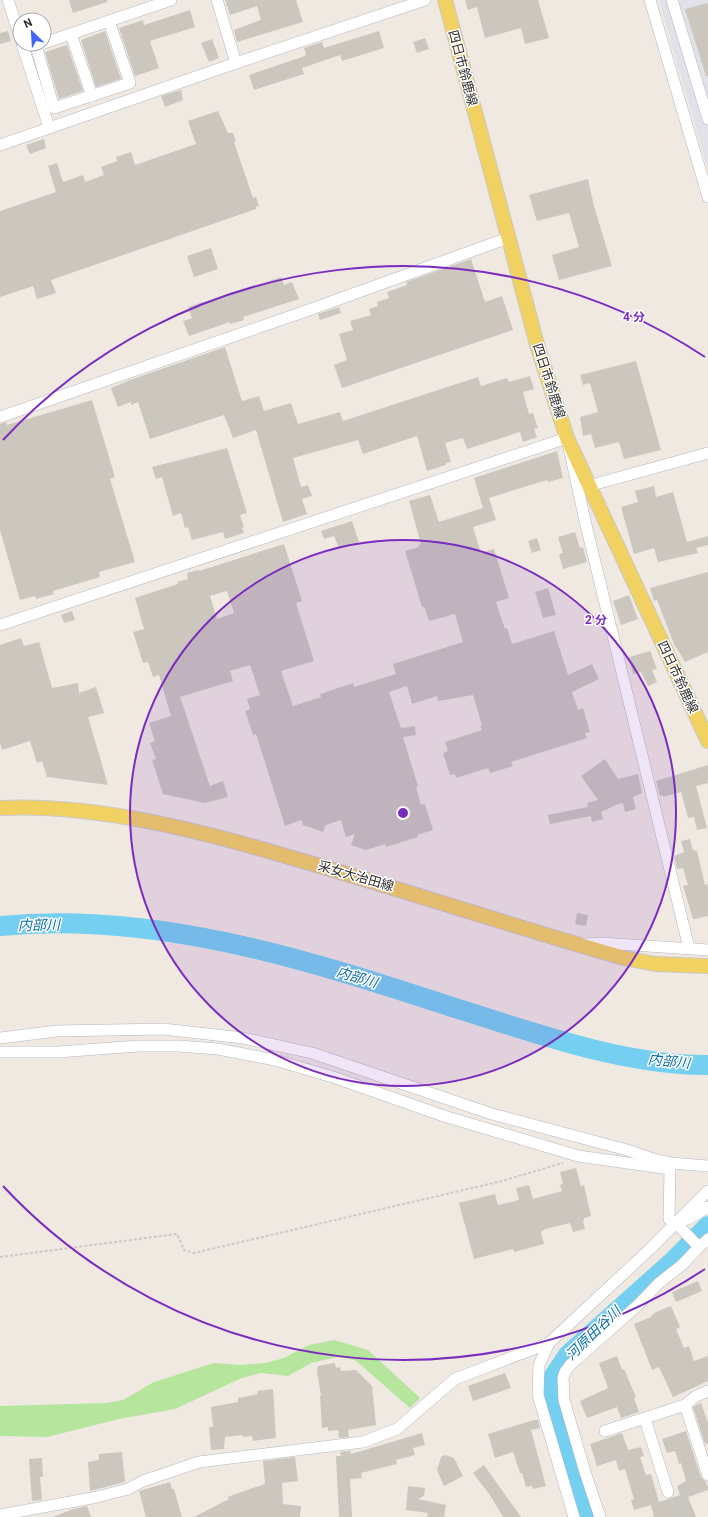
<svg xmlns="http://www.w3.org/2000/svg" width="708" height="1517" font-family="Roboto,'Noto Sans JP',sans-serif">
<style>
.industrial{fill:#e3e1e8}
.green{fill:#b6e59e}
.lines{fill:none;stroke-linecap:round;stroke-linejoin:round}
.river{stroke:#75cff0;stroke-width:20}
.building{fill:#cbc7bf;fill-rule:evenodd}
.minor-casing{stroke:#b4b7c1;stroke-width:12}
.major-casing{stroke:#c9c9c9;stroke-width:16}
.path{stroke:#c9c9c9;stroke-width:2;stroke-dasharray:3 2;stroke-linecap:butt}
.minor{stroke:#fff;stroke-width:11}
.major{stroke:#f2d163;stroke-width:14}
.ring{fill:none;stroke:#7b2cbf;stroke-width:2}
.labels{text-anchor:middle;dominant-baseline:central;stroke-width:3;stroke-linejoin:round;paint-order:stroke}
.street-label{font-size:13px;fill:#2e2e2e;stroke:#fff}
.water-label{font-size:14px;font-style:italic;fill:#0d6fa3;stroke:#fff}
.centre{fill:#7b2cbf;stroke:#fff;stroke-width:2}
.ring-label{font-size:12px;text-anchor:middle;font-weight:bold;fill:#7b2cbf;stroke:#fff;stroke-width:3;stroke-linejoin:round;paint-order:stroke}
</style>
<rect width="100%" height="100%" fill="#efe9e1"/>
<polygon class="industrial" points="659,0 708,0 708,169"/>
<polygon class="green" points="334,1340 368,1350 420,1398 410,1408 355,1360 337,1357 311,1363 288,1376 261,1373 242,1378 175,1409 119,1419 47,1437 0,1436 0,1406 106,1403 123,1400 154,1382 214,1363 240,1365 266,1363 284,1358 309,1345"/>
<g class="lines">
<g class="river">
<path d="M0 926C153 911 306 959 449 1006 529 1031 624 1066 708 1065"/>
<polyline points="588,1517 553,1399 554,1376 568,1355 671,1263 708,1226"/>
</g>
</g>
<g class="building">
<polygon points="69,0 107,0 107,2 73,13"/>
<polygon points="225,0 296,0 303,22 237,42 234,30 261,20 257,6 230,15"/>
<polygon points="465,0 538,0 549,38 525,44 521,28 485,38 477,7 468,10"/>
<polygon points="708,3 708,76 706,76 685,9"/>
<polygon points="190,10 195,27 150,41 159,68 135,76 119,28 143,20 144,25"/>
<polygon points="8,31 11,41 0,44 0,33"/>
<polygon points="105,31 121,79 96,87 81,40"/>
<polygon points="379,31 384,48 342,61 340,55 302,68 304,74 254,90 249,75 305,56 306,54 304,48 322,42 324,48"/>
<polygon points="425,38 429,49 417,53 413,42"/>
<polygon points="212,39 219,58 209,62 201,43"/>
<polygon points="67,45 83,91 59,99 45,52"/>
<polygon points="181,90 183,100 165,107 161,96"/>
<polygon points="218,111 228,133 233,133 236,141 234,142 253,198 256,197 259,206 256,207 256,209 51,280 56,293 37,299 33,286 0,297 0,211 56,192 48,166 57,163 63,182 83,175 85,182 104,175 101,167 117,161 116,157 131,152 135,165 196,144 188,121"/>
<polygon points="44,139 46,148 30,154 26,145"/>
<polygon points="588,179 594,206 612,266 559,280 552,255 579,247 569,213 537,221 529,195"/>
<polygon points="211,248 218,269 194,277 187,256"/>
<polygon points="471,259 485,302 502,296 513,330 342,388 334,365 347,360 339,334 353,330 350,321 371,315 369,309 378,306 377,302 389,298 387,292 407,285 406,282"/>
<polygon points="281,277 284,285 292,282 299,299 243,317 244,320 234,323 230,324 230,322 189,336 183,321 192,318 188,307 203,302 203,304"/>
<polygon points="339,307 341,313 320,320 318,314"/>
<polygon points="225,347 242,401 259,396 264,411 291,403 298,424 340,412 343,421 478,377 481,386 507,378 509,382 530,376 534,389 523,392 529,414 533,413 538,428 534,429 537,437 523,442 520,432 467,449 463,438 445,443 451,462 446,463 446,465 427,471 417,436 363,454 358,440 293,458 301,487 308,485 312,496 302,499 307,514 283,522 256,430 233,438 224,415 150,439 138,402 131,405 131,402 118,407 111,388 130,380"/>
<polygon points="636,361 661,450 624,459 619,442 595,448 591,434 583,436 580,417 598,412 590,383 583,385 580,375"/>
<polygon points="92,400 115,477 110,479 135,562 99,572 100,577 53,591 54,594 36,599 35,596 20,600 0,530 0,424 6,422 7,425"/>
<polygon points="227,448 247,513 240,515 244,527 242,528 244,533 225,539 223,532 192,540 188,527 185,528 181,513 173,516 162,477 156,479 152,467"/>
<path d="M557 451 563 478 548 482 547 480 489 498 496 520 473 527 481 553 494 549 509 598 496 602 505 629 507 628 512 644 554 631 568 675 592 664 599 679 572 692 578 710 583 708 590 732 585 733 587 738 511 762 513 766 490 773 488 768 456 778 455 774 450 775 443 753 448 751 445 742 482 730 480 726 482 725 473 695 438 701 437 696 412 704 407 686 389 692 401 728 415 726 416 735 403 737 418 786 416 787 421 805 425 804 433 830 417 835 418 837 386 847 385 844 366 850 351 845 355 834 346 837 341 820 326 825 323 832 303 825 301 820 285 826 256 734 253 735 245 711 250 709 247 699 260 695 250 665 230 671 233 681 180 697 210 786 223 781 228 797 205 803 163 794 152 760 156 759 150 743 155 741 149 723 171 716 159 675 153 677 148 662 143 663 133 632 144 629 135 598 178 584 177 582 188 579 187 573 198 570 199 571 284 544 302 601 296 603 314 661 281 671 293 706 321 697 320 694 353 683 354 687 396 674 393 664 463 642 455 614 429 621 424 607H422L405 551 419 547 418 545 421 544 409 501 430 495 439 522 483 508 474 478ZM227 591 234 613 217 619 210 596Z"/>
<polygon points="654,486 656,497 673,492 687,542 708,536 708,545 696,548 698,553 658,562 654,548 634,554 621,507 638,502 635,491"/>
<polygon points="352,521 359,542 339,548 334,536 324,539 321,531"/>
<polygon points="575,532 580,548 583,547 587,562 563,569 559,554 563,553 558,537"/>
<polygon points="537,538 541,550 532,553 528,541"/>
<polygon points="708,572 708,652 685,662 674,644 657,600 654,601 650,588"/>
<polygon points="548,588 556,615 543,618 535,592"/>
<polygon points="629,595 638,619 621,625 613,601"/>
<polygon points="72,611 75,620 64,623 61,615"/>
<polygon points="21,638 24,646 39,642 52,688 78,683 79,693 96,687 104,713 88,717 108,785 47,777 42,761 37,763 30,741 2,750 0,742 0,645"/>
<polygon points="650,651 657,669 652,670 657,682 648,686 641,672 633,674 629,657"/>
<polygon points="605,759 618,779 638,774 642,793 633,797 636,809 625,812 623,803 618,804 601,812 603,819 592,822 591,816 550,824 548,815 588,807 587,803 598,800 581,776"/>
<polygon points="708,765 708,783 696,786 707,828 697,830 694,817 688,818 681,792 663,797 663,795 660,796 656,781"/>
<polygon points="690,839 693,850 697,851 705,885 708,884 708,916 695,919 693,919 683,886 688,885 683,868 677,869 674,856 684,852 681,841"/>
<polygon points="577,913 588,915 586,926 575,924"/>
<polygon points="576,1168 581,1186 584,1185 591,1216 584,1218 584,1220 583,1220 585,1229 573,1232 570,1223 545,1229 541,1232 544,1244 514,1252 513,1249 474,1259 459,1203 495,1194 498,1205 516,1201 519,1199 516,1188 529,1185 533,1199 562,1191 560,1185 563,1184 560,1172"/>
<polygon points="698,1281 702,1291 676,1302 672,1292"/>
<polygon points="671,1306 680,1327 676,1329 684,1348 689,1346 694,1361 708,1356 708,1381 673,1397 659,1367 652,1370 634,1324 651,1317 651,1316 656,1312"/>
<polygon points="617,1356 622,1370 624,1369 636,1397 634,1398 639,1412 621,1418 617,1407 587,1418 580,1401 608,1388 599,1363"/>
<polygon points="335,1363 336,1368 340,1367 341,1371 356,1370 372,1386 376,1425 348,1430 349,1437 339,1438 338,1430 328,1431 328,1427 322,1428 320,1396 321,1396 317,1371 318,1366"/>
<polygon points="505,1373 511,1388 473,1401 468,1386"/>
<polygon points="273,1389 276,1438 253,1441 252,1436 243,1437 242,1435 225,1437 224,1449 211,1450 209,1427 213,1427 211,1407 238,1402 238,1398 258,1394 257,1391"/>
<polygon points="701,1403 708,1423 708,1443 705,1444 693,1407"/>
<polygon points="534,1420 538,1420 540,1428 531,1430 546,1486 533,1489 532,1486 526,1487 522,1473 520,1473 513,1452 495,1458 488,1434"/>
<polygon points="686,1431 701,1477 706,1482 708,1487 708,1490 688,1497 696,1517 654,1517 651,1505 634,1510 631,1500 634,1499 625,1469 619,1471 616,1460 597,1466 590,1444 622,1433 628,1450 641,1447 644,1456 640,1457 646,1475 651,1474 659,1502 680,1495 677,1486 686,1481 681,1463 679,1464 675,1451 667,1453 662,1439"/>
<polygon points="422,1433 425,1445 413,1448 415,1455 396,1460 397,1464 361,1473 362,1478 350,1479 352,1517 339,1517 336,1456 341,1456 340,1452 350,1451 351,1454"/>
<polygon points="122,1452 125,1482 90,1491 88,1462 99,1460 99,1454"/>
<polygon points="445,1455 454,1458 463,1476 444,1486 437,1470 441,1457"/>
<polygon points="295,1457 298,1481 282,1483 283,1504 301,1506 300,1517 194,1517 229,1499 228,1497 233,1495 265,1484 263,1461"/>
<polygon points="42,1458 43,1477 40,1477 42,1500 32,1501 29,1459"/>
<polygon points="484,1465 521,1517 503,1517 490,1495 473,1473"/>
<polygon points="170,1482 172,1489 174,1489 182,1517 146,1517 139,1491"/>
<polygon points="408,1486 425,1488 424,1496 418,1499 446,1505 444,1517 427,1517 428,1513 406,1510"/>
<polygon points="87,1506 91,1517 53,1517 73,1509"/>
</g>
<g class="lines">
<g class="minor-casing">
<g id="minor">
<polyline points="8,0 20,37"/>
<polyline points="217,0 236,63"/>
<polyline points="650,0 708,197"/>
<polyline points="672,0 708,119"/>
<polyline points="71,34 92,96"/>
<polyline points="44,43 171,0"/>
<polyline points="22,44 49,127"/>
<polyline points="42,44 36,46 54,108 130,83 109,21"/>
<polyline points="0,145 236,63 425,0"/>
<polyline points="0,417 306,311 508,238"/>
<polyline points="588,486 708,453"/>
<polyline points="0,625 567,438 585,521 689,948"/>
<polyline points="583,944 602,943 708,950"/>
<polyline points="0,1038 57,1031 163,1029 243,1038 312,1053 492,1114 627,1150 656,1160 671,1163 708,1166"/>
<polyline points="0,1052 58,1052 138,1046 178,1046 218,1049 275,1060 336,1078 444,1116 578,1156 670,1169 669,1219 676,1223 699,1247 682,1265 659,1283 637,1306 570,1365 565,1372 563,1378 564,1400 585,1472 600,1517"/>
<polyline points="679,1222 692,1217 708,1207"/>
<polyline points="699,1247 708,1239"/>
<polyline points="549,1343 539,1365 538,1395 574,1517"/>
<polyline points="685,1405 708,1475"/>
<polyline points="645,1419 668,1492"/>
<polyline points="605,1431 685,1405 696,1396 708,1391"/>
<polyline points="0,1515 97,1497 128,1489 143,1481 199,1462 363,1442 397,1429 455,1379 549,1343 650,1249 708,1191"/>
</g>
</g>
<g class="major-casing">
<g id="major">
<polyline points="445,0 538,348 567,438 708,741"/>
<path d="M0 808C96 804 198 830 289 857 401 889 512 926 624 958L655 964 708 966"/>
</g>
</g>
<g class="path">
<polyline points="0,1257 177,1234 184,1250 194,1253 502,1181 563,1163"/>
<polyline points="673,1502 677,1517"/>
</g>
<use href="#minor" class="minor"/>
<use href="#major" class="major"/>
</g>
<circle cx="403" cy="813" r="273" fill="#7b2cbf" fill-opacity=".12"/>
<g class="ring">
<circle cx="403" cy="813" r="273"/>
<path d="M705 1269A547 547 0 0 1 3 1186M3 440A547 547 0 0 1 705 357"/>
</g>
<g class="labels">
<g class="street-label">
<text transform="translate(463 68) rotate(75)">四日市鈴鹿線</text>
<text transform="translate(549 381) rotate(72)">四日市鈴鹿線</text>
<text transform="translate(678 677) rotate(65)">四日市鈴鹿線</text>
<text transform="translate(356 876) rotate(16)">采女大治田線</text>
</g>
<g class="water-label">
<text transform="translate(39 925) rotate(-1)">内部川</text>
<text transform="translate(357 977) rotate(17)">内部川</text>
<text transform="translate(669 1061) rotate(6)">内部川</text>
<text transform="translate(593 1333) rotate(-44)">河原田谷川</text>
</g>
</g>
<circle cx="403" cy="813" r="6" class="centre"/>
<g class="ring-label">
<text x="634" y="321">4 分</text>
<text x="596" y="624">2 分</text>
</g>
<g transform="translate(32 32) rotate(335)"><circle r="19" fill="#ffffff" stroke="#ababab"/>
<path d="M0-3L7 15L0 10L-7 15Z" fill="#4264fb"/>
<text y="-6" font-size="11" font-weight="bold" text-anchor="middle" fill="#2e2e2e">N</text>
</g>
</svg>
